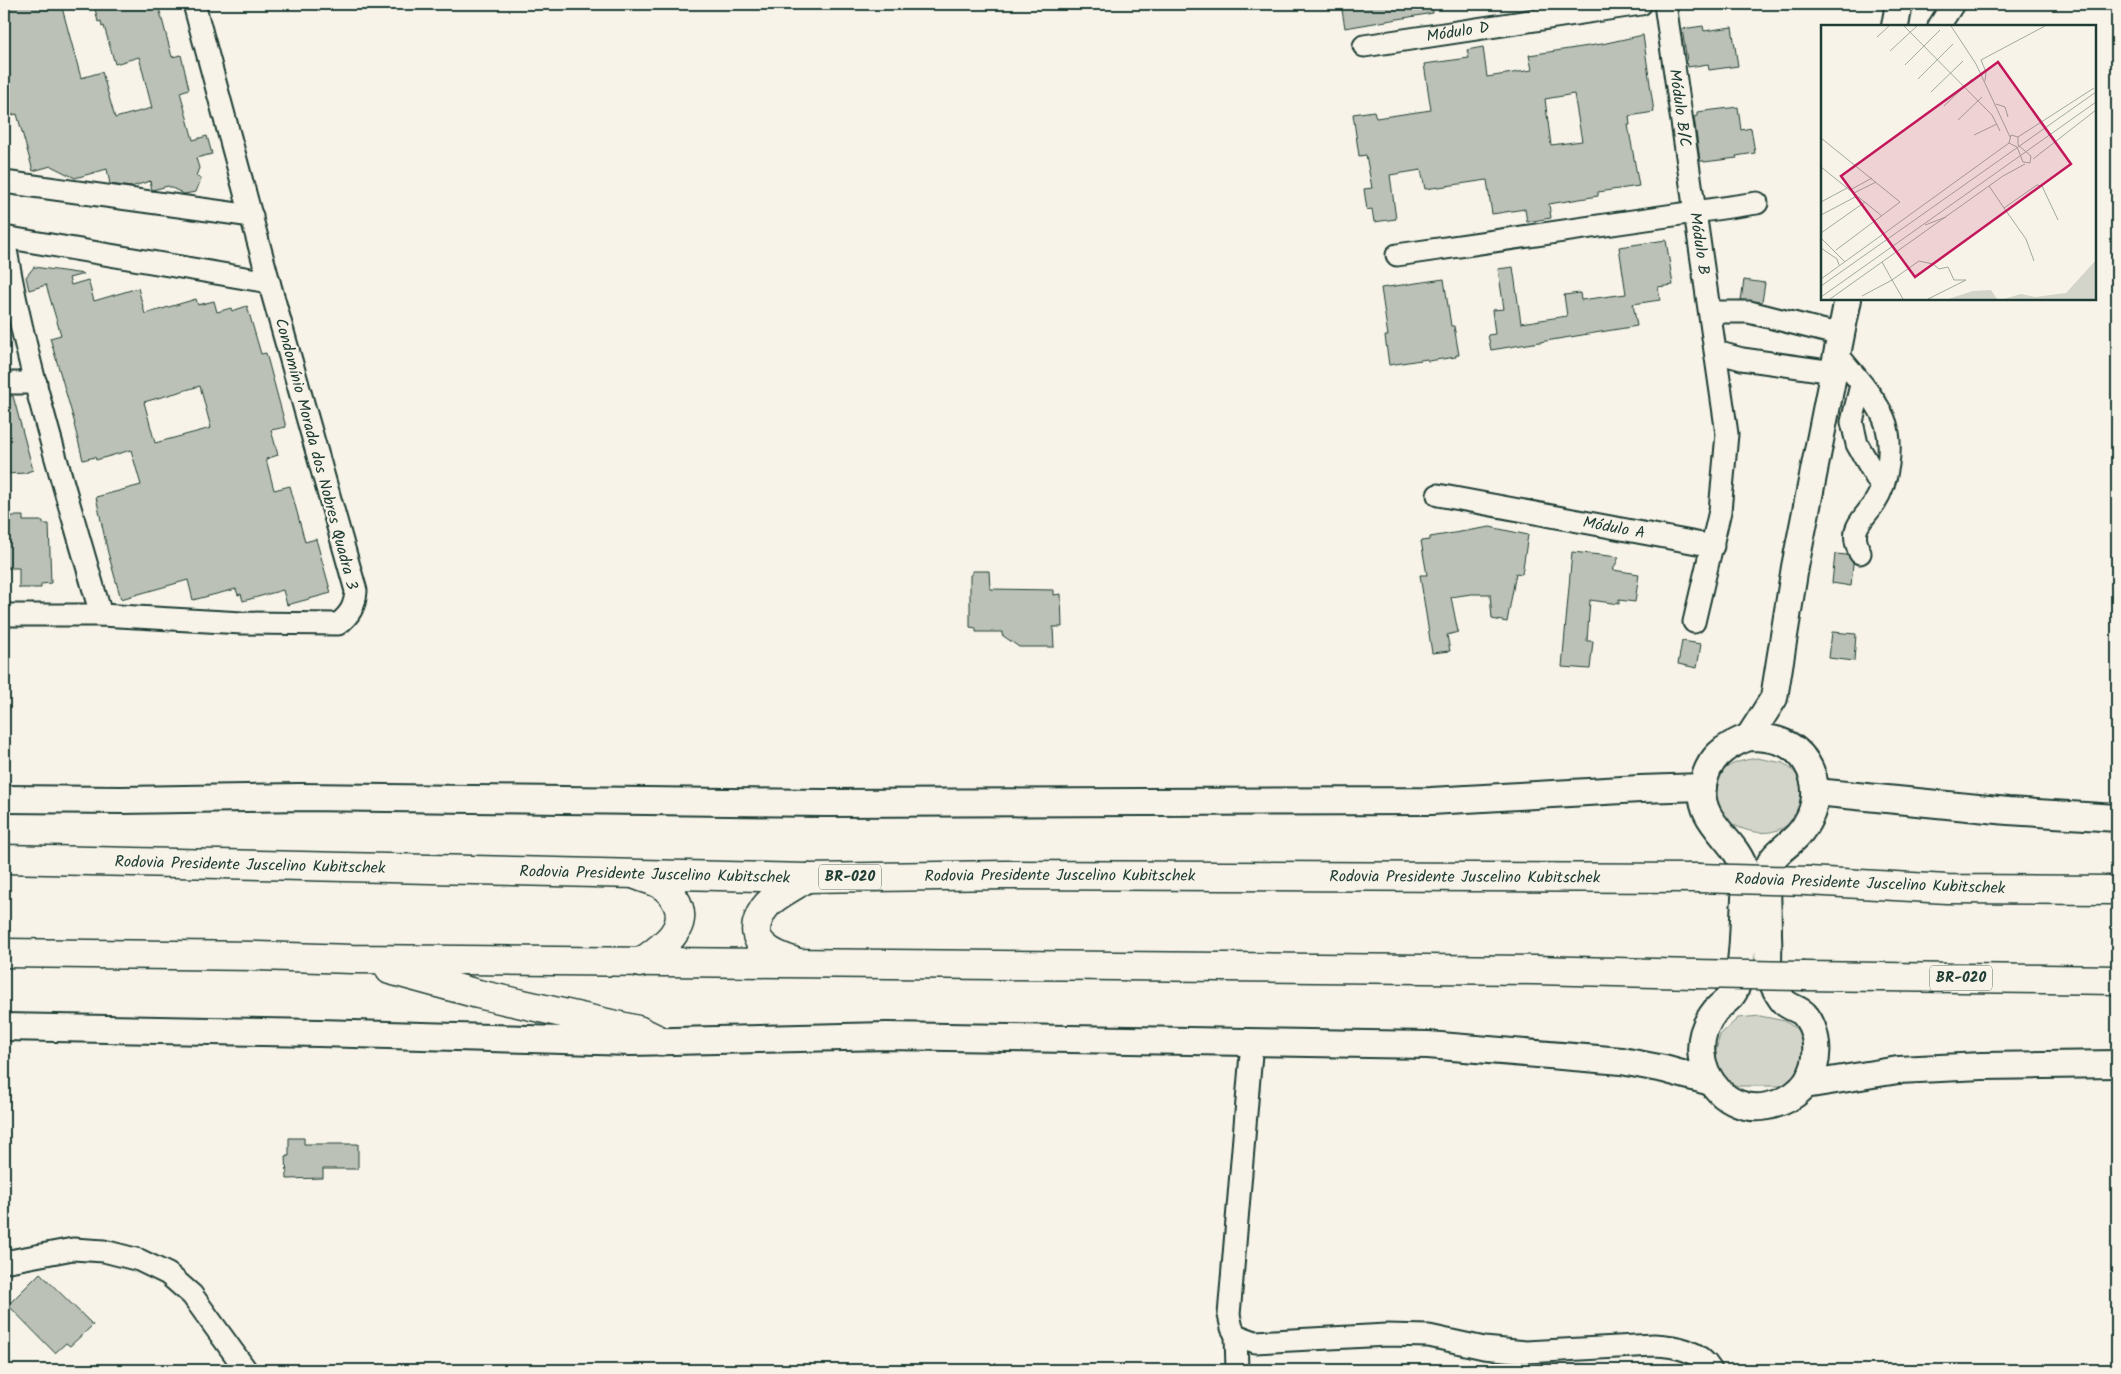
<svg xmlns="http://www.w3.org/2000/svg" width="2121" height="1374" font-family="Kalam,sans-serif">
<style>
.green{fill:#d3d5ca;stroke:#79897f}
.building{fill:#bbc1b6;stroke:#1f3d34;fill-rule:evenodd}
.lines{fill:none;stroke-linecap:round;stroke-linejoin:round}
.minor-casing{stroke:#1f3d34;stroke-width:25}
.major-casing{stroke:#1f3d34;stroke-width:30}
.highway-casing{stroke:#1f3d34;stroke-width:31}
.minor{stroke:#f7f3e8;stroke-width:21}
.major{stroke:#f7f3e8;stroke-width:26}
.highway{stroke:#f7f3e8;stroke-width:28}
.highway-bridge-casing{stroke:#1f3d34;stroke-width:31;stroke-linecap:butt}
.highway-bridge{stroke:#f7f3e8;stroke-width:28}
.labels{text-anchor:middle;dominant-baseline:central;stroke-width:4.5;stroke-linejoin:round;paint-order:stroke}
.shield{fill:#f7f3e8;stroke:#60746a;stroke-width:1}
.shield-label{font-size:15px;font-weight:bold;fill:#1f3d34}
.street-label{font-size:16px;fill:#1f3d34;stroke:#f7f3e8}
.inset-road{fill:none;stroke:#a1aaa0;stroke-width:1}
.view{fill:#c2185b;fill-opacity:0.15;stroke:#c2185b;stroke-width:2.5}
.inset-edge{fill:none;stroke:#1f3d34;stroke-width:2.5}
</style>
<rect width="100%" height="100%" fill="#f7f3e8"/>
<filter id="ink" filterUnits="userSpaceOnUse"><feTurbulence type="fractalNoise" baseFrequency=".02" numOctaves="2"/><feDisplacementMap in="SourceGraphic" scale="10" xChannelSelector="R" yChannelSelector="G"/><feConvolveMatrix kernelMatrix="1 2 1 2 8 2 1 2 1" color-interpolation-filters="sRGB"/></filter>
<g filter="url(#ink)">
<g class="green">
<path d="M1757 758 1783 763 1800 776 1808 795C1804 802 1801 813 1795 819 1772 841 1745 833 1721 818L1712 785C1725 764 1734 762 1757 758Z"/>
<polygon points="1760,1016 1785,1021 1798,1030 1809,1044 1809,1058 1791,1082 1783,1086 1738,1086 1724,1080 1717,1069 1715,1054 1720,1035 1738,1018"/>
</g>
<g class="building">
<polygon points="4,4 61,4 81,78 102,72 115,118 152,108 139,57 115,64 104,26 102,27 101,21 98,22 94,4 158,4 172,57 181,55 189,89 180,92 193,140 207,136 212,154 196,158 199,168 196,176 201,179 196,192 184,194 168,186 152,190 150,181 131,187 110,184 107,169 75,178 51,166 33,171 17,114 4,117"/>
<polygon points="1341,4 1432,4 1433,13 1345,28"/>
<polygon points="1703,26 1704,31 1732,27 1738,66 1709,70 1708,64 1688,67 1682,29"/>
<path d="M1643 35 1654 112 1629 116 1630 125H1628L1639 186 1598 192V196L1549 204 1551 218 1527 222 1525 209 1492 214 1487 180 1425 189 1421 170 1390 175 1396 219 1374 222 1372 209 1367 210 1364 189 1372 188 1366 155 1359 156 1353 114 1374 111 1376 118 1431 110 1424 64 1469 58 1467 50 1483 47 1487 77 1532 70 1529 55 1602 44ZM1574 94 1582 141 1551 145 1545 99Z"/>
<polygon points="1738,107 1741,130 1751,128 1755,153 1736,156 1737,158 1704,162 1704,161 1700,161 1694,117 1697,116 1697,112"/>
<polygon points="1666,240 1673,285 1658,287 1660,300 1633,304 1637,326 1491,350 1488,335 1495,334 1492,310 1504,309 1498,269 1513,267 1521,323 1567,316 1564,295 1580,293 1581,300 1626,294 1619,247"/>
<path d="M34 267 84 274 69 278 71 285 88 280 94 301 138 288 145 314 196 299 198 305 214 301 217 312 231 308 232 311 247 306 261 354 266 353 286 427 271 430 278 455 266 459 274 490 290 486 305 542 316 539 331 593 287 605 283 590 243 601 241 594 238 595 236 589 193 600 188 580 121 599 108 553 96 497 141 485 131 450 96 460 95 457 83 460 74 424H75L50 338 61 335 46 285 29 290 26 277ZM200 386 211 428 155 443 144 402Z"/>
<polygon points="1444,279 1451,326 1454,326 1459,355 1456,355 1456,357 1428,361 1427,359 1389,365 1385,336 1388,336 1381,288"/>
<polygon points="1744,280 1765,283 1762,302 1741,300"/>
<polygon points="4,396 13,396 33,470 27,472 27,473 4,474"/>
<polygon points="4,516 23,516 23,521 43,521 43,524 49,524 51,583 41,584 41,588 19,588 19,568 4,568"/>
<polygon points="1490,527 1528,535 1522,574 1516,573 1507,622 1492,619 1490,594 1471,594 1451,597 1458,632 1447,635 1450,651 1432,653 1420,575 1427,575 1421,541 1430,540 1430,537"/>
<polygon points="1572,552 1619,557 1613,570 1639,574 1635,602 1619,600 1619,604 1590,600 1587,641 1593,641 1590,669 1562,667"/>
<polygon points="1835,554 1847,555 1853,563 1851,586 1832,583"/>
<polygon points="972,571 989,571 990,589 1054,590 1054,595 1061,594 1062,627 1053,627 1054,647 1019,647 1002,635 1002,632 976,632 976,628 970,627 970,575 972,575"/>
<polygon points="1832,632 1856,634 1854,661 1829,658"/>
<polygon points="1682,641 1701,644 1697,668 1678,664"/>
<polygon points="289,1138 304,1138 304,1144 358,1144 358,1169 323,1169 323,1178 287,1179 286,1156 289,1156"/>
<polygon points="40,1273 93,1325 70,1346 66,1343 55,1353 8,1305"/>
</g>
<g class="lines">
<g class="minor-casing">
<g id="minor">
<path id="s1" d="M1665 4 1727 434 1720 511 1694 622"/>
<polyline points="1939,26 1953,4"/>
<path id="s2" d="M1364 46 1641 4"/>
<polyline points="4,182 252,216"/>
<polyline points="4,237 269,282"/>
<path d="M4 238C25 366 66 490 101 615"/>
<polyline points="1397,255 1757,203"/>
<polyline points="1710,312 1749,312 1841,335"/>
<polyline points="1716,352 1742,359 1834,372"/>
<path d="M1838 355C1853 374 1879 401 1886 424 1893 448 1888 482 1875 502 1862 522 1848 527 1860 553"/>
<polyline points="4,383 36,383"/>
<polyline points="1861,385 1852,422 1857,444 1881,486"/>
<path id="s3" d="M1438 495 1713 546"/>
<path d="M4 615H101L242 623 338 624C350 615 355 606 356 591L269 282 194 4"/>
<path d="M1252 1042 1229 1315 1232 1328 1236 1335 1255 1342 1387 1335 1429 1336 1484 1348 1526 1352 1654 1345C1676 1346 1699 1350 1711 1370"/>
<polyline points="4,1262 73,1249 104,1251 139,1260 168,1274 192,1295 246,1370"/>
<polyline points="1236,1335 1237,1370"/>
</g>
</g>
<g class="major-casing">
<g id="major">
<polyline points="1895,26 1899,4"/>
<path d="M1749 737C1771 737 1793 741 1806 762 1821 786 1817 813 1798 835 1787 847 1768 856 1767 874 1767 894 1768 915 1768 935 1769 947 1767 961 1769 973 1770 980 1779 996 1784 1002 1789 1007 1799 1009 1804 1014 1816 1027 1819 1051 1814 1067 1807 1091 1785 1104 1762 1107 1747 1109 1729 1102 1719 1091 1697 1068 1695 1036 1715 1011 1722 1003 1733 998 1736 987 1744 959 1743 928 1745 899 1745 890 1748 879 1745 871 1737 839 1697 823 1703 785 1708 758 1724 746 1749 737Z"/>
<polyline points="1749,737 1774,698 1795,567 1848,299"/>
<polyline points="1816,792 2008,811 2117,818"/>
<polyline points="4,799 122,800 300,797 824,803 1431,801 1640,789 1703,787"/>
<polyline points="4,1027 319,1033 631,1042 887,1036 1428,1045 1622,1061 1664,1069 1711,1082"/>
<polyline points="1805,1085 1898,1070 1982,1066 2117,1064"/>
</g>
</g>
<g class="highway-casing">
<g id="highway">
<path id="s4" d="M4 859 807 878 1006 875 1697 878"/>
<path d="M636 875C643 878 651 880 658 883 666 887 673 895 677 903 690 930 659 949 640 963"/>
<polyline points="1808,881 1947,889 2117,890"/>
<polyline points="4,953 257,956 352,959 1535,970 1695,974"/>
<path d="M793 961C774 955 749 944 758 920 761 912 765 906 771 901 782 892 796 885 807 878"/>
<polyline points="390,970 478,994 638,1030 661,1041"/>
<polyline points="1804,976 2117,980"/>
</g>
</g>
<use href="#minor" class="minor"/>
<use href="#major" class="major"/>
<use href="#highway" class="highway"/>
<g class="highway-bridge-casing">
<g id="highway-bridge">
<polyline points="1697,878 1808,881"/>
<polyline points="1695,974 1804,976"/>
</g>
</g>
<use href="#highway-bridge" class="highway-bridge"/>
</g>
</g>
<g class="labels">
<g class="shield">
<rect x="819" y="864.5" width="62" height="25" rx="4"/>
<rect x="1930" y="965.5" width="62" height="25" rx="4"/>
</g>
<g class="shield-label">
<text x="850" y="877">BR-020</text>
<text x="1961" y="978">BR-020</text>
</g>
<g class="street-label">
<text stroke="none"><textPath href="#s2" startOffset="95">Módulo D</textPath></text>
<text stroke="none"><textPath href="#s1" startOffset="105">Módulo B/C</textPath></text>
<text stroke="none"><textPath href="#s1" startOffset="242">Módulo B</textPath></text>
<text transform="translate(316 454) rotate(75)">Condomínio Morada dos Nobres Quadra 3</text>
<text stroke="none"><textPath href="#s3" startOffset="179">Módulo A</textPath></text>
<text stroke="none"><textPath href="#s4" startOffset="246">Rodovia Presidente Juscelino Kubitschek</textPath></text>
<text stroke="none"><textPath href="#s4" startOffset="651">Rodovia Presidente Juscelino Kubitschek</textPath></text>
<text stroke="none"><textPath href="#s4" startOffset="1056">Rodovia Presidente Juscelino Kubitschek</textPath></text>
<text stroke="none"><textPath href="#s4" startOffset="1461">Rodovia Presidente Juscelino Kubitschek</textPath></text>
<text transform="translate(1870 884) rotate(2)">Rodovia Presidente Juscelino Kubitschek</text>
</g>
</g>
<g transform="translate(1821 25)">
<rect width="275" height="275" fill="#f7f3e8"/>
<path d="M275 235V274H183L200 269 214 272 245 268ZM170 265 176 274H127L152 266Z" fill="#d3d5ca"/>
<path class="inset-road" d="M83 1 171 90 179 106M130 1 155 39 189 112M56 12 68 1M69 26 96 1M84 40 119 5M97 54 132 19M164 56 165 47 160 35 224 1M110 67 142 36M175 79 184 82 187 92M123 81 151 54M137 95 161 72M153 110 176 99M190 110 197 112V120L210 131 209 138 202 137 196 122 188 118ZM197 112 273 63M0 113 79 177 15 225M212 134 275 85M0 142 61 191M168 161 183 183 216 160 221 161 237 195M29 165 51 153M33 168 55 157M0 177 26 163M183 183 205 214 213 236M0 190 36 171M104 200 125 192M0 208 44 177M0 213 24 237M0 223 16 234 18 240M0 254 188 118M0 261 275 67M41 271 71 255 61 237M0 272 275 77M9 274 182 151 204 139M82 274 71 255 98 236 112 239 118 244 127 242 133 255H145L107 274"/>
<path class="view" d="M177 37 250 139 94 252 20 151Z"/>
<rect width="275" height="275" class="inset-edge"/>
</g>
<rect width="2121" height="1374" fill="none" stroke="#f7f3e8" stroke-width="20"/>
<rect x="10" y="10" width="2101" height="1354" fill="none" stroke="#1f3d34" stroke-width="2" filter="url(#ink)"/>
</svg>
